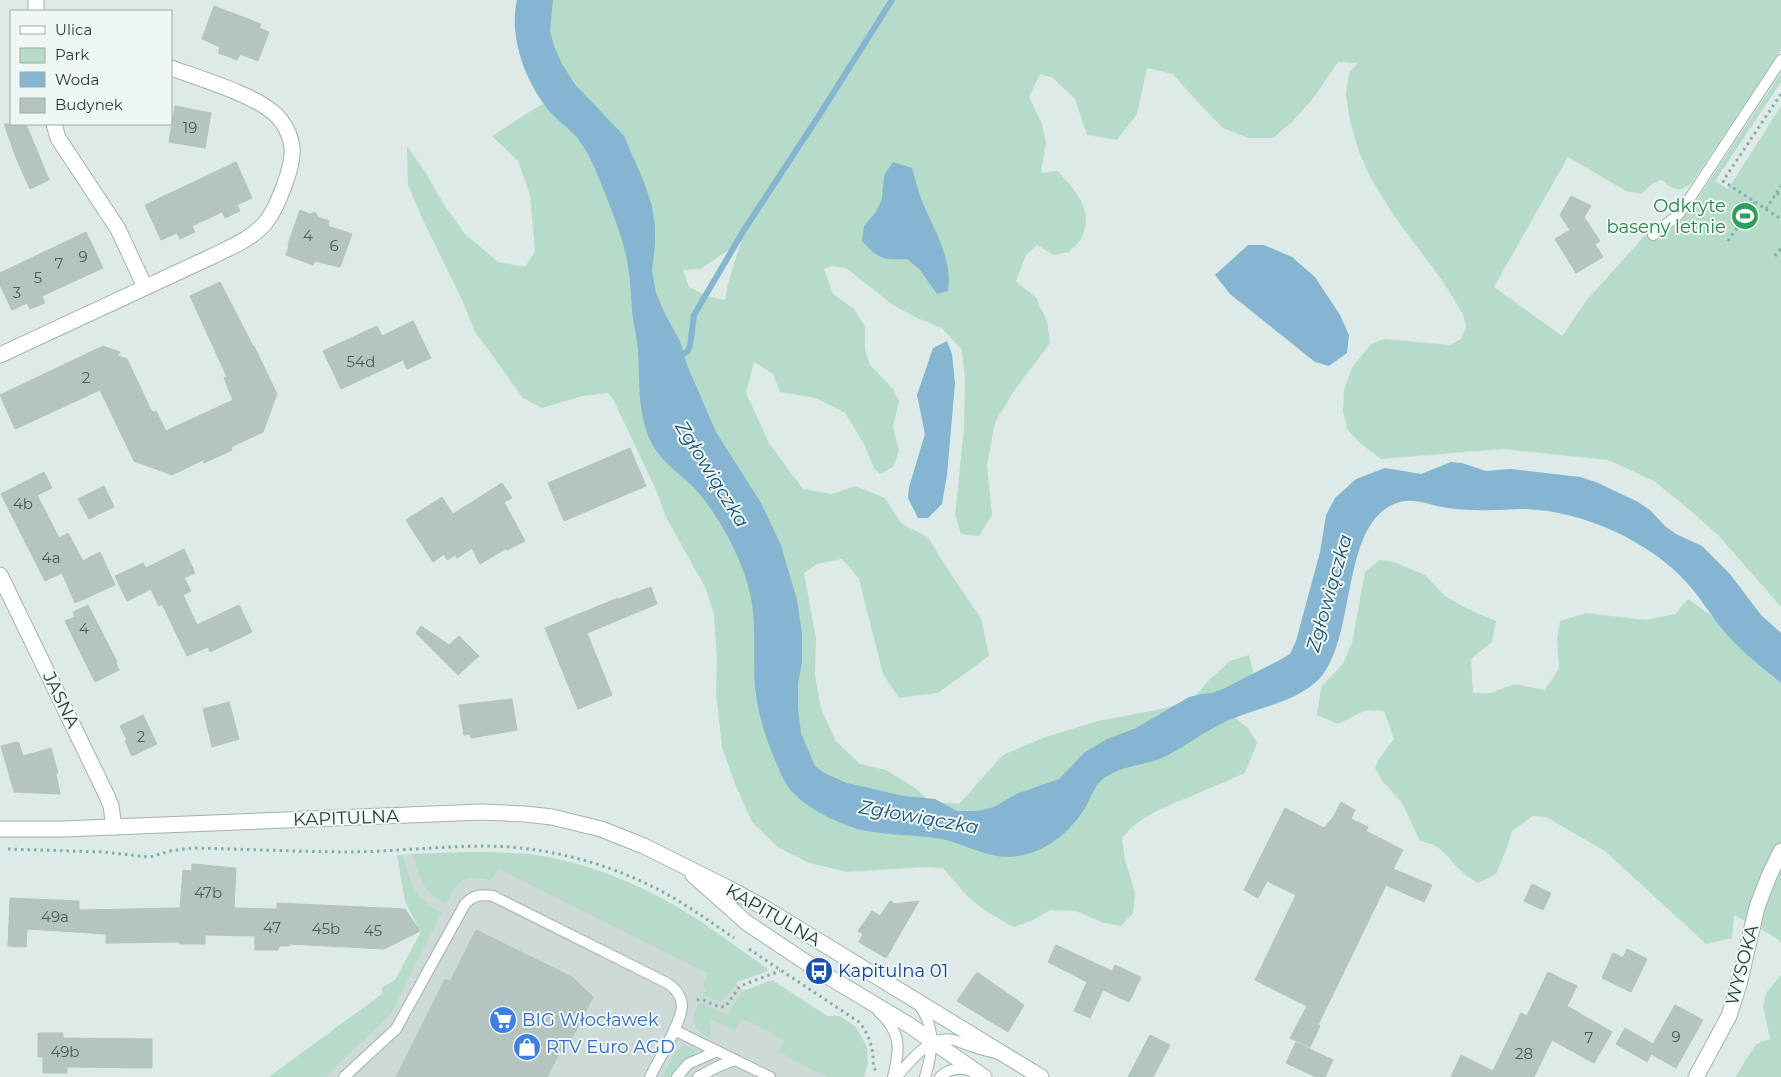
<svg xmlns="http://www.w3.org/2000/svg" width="1781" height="1077" font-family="Montserrat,sans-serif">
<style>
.built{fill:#cddad7}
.green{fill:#b6dcc9;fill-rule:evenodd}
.water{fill:#85b5d1}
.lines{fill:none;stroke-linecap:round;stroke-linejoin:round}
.stream{stroke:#85b5d1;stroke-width:6}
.building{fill:#b4c5c1;stroke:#b1c4c0}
.service-casing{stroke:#a1b2af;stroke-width:12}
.minor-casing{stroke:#a1b2af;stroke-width:17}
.tertiary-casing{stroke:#a1b2af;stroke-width:17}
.path{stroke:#7eaea9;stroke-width:3;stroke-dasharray:2.5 4;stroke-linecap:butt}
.service{stroke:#fff;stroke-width:10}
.minor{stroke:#fff;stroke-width:15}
.tertiary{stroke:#fff;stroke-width:15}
.labels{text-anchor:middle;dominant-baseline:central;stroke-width:4;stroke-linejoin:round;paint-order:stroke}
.number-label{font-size:15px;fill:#445d5a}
.leisure-label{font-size:18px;fill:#27864d;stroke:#eff7f4;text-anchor:end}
.street-label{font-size:18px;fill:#1f3a38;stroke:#eff7f4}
.transit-label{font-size:18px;fill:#164399;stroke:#eff7f4;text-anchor:start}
.shop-label{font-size:18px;fill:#366cbe;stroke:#eff7f4;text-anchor:start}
.water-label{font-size:19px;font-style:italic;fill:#195376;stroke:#eff7f4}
</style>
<rect width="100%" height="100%" fill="#deeae7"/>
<polygon class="built" points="413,854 503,865 720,957 759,1016 860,1077 269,1077 382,994 382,988 395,980 421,932 405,901 401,877 403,855"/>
<g class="green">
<path d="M553 0H1781V50L1691 184 1679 190 1669 186 1662 180 1652 184 1641 194 1626 191 1568 157 1494 287 1562 336 1587 300 1647 233 1658 240 1670 230 1692 207 1781 73V82L1715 181 1728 189 1781 106V607L1718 535 1691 511 1654 481 1608 460 1502 449 1381 459 1360 443 1348 430 1343 412 1344 390 1352 368 1371 344 1384 339 1450 345 1461 339 1466 326 1463 314 1444 283 1394 216 1369 175 1359 152 1350 121 1346 95 1349 72 1358 63 1338 62 1315 96 1292 122 1273 138H1248L1223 128 1193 97 1173 74 1147 68 1137 114 1117 140 1087 135 1075 99 1053 78 1040 74 1029 97 1042 124 1046 142 1041 173 1058 171C1075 191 1094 208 1082 237 1079 242 1073 248 1069 252L1054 255 1037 245 1026 255 1016 281 1036 298 1047 321 1050 343 1016 388 995 422 987 465 992 515 979 536 961 534 955 515 964 429 965 380 962 350 942 328 917 318 893 305 846 268 831 266 824 269 833 294 854 309 865 327V349L870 365 894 390 899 401 893 427 899 451 893 467 880 474 874 468 863 442 845 413 816 398 780 392 773 374 754 362 746 393 769 443 803 489 832 494 855 486 885 498 902 524 928 537 952 576 981 618 989 656 938 693 899 698 883 674 859 579 842 559 817 564 804 573 816 639 815 675 821 709 836 741 860 764 886 770 914 787 929 801 959 804 1003 755 1045 737 1098 721 1157 710 1191 701 1210 679 1230 661 1249 655 1256 683 1234 717 1248 728 1257 743 1245 773C1226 781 1206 790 1187 798 1162 808 1139 817 1122 838L1125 860 1135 892 1133 913 1121 926 1104 923 1076 911 1050 910 1033 920 1014 927 987 912 967 896 943 868 925 867 848 872 809 863 779 848 752 822 735 784 722 747 716 694 717 661 714 614 706 589 666 517 656 490 613 399 608 393 582 396 542 408 523 398 474 330 463 302 422 218 408 185 407 146 424 170 443 203 464 233 498 262 525 267 535 252 530 195 518 161 492 136 553 97 590 100C572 81 554 58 550 32 548 21 551 10 553 0ZM741 242 728 283 725 300 707 296 689 287 683 270 700 269Z"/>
<path d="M1380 560 1394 562 1425 575 1445 596 1466 608 1496 621 1492 642 1471 659 1473 693H1490L1515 684 1544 690 1559 669 1557 640 1560 621 1586 613 1646 620 1675 614 1688 599 1781 665V943L1775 937 1734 915 1732 938 1706 944 1605 851 1546 817 1533 816 1512 831 1508 845 1496 874 1478 883C1471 879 1464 874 1458 868 1444 853 1441 845 1420 841L1402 803 1383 782 1375 768 1379 759 1394 739 1384 711 1366 710 1338 724 1317 715 1321 687 1343 664 1352 643 1365 572Z"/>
<path d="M463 852C485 852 507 852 528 854 576 860 623 877 665 900 701 919 733 945 767 968L768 971 737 982 725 999 721 1002 716 1001 703 995 706 990 703 985 708 973 498 868 493 877 489 880C463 875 458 881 446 903 421 891 420 879 413 854Z"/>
<path d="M397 855H403C410 883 414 899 442 912L391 1014 325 1077H269L382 994V988L395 980 421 932 405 901Z"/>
<polygon points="1781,975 1781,1077 1735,1077 1756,1044 1770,1039 1763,1006 1766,993"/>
<path d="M772 980 827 1016H840L856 1027 867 1047 868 1063 864 1077H828L779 1052 784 1041 771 1034V1032L742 1018 735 1030 712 1019 710 1023 711 1039C693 1029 689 1022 699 1002L718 1011 727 1014 743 991Z"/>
<polygon points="683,1046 697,1049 698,1051 681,1063 671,1077 662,1077 675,1052"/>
</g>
<g class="water">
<path d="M517 0H553L550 31 554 46 562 64 575 84 624 136 644 182 652 206 655 226V245L652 270 656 293 665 314 680 341 687 365 716 432 761 503 781 545 797 600 802 633V663L798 683V709L801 733 815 766 826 774 847 783 904 796 935 799 957 811H978L994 807 1016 794 1059 779 1085 752 1107 739 1136 728 1189 697 1202 694 1212 693 1225 688 1278 661 1290 654 1296 641 1320 552 1326 515 1335 498 1356 479 1385 468 1421 474 1451 462 1462 463 1486 471 1511 469 1580 477 1596 482 1638 502 1650 510 1665 526 1676 534 1702 546 1730 574 1761 615 1781 633V683C1759 665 1737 648 1719 625 1708 611 1699 596 1687 583 1650 541 1582 511 1526 509 1509 509 1491 511 1473 510 1463 510 1452 509 1442 507 1428 504 1414 498 1400 502 1339 519 1358 636 1320 678 1295 705 1246 709 1215 727 1196 737 1180 750 1160 759 1143 765 1124 766 1109 775 1095 782 1092 796 1085 808 1070 832 1046 852 1018 856 994 861 969 846 946 840 918 834 889 836 862 830 840 825 802 806 789 788 783 780 779 769 775 760 765 737 758 713 755 688 753 660 756 631 752 603 746 566 721 518 696 490 681 474 663 464 652 444 637 415 640 383 638 351 637 340 635 330 633 319 631 302 631 284 628 266 624 242 615 219 606 196 598 177 591 155 578 139 571 130 562 124 555 117 527 88 508 39 517 0Z"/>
<path d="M893 162 912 168C915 179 918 191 922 201 934 230 953 259 948 291L937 294 920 270 907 259C883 260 878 259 862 241L864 226 876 212 882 199 884 175Z"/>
<polygon points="1248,245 1264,245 1292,257 1315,277 1340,315 1349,335 1347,353 1329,366 1315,362 1230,294 1215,275"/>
<polygon points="947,341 952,354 955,383 947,475 942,504 928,518 918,518 908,498 909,487 925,434 917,395 933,348"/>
</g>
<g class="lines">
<polyline class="stream" points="677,357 687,352 690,346 694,315 744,230 820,114 892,0"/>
</g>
<g class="building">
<polygon points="214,6 261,24 259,28 269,32 258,61 240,54 237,60 227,56 218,53 220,47 202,39"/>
<polygon points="175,106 211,113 205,148 169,142"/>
<polygon points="4,124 26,124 49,180 30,189 17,160"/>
<polygon points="236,162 252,198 237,205 240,211 225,218 222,212 192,226 195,232 180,239 177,233 161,240 145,205"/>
<polygon points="1571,196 1591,206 1584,217 1600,241 1595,244 1603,257 1576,273 1555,239 1570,230 1560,215"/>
<polygon points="300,210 310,214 315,212 318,217 329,221 328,226 352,234 340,267 315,261 313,265 286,255 289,247 288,244"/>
<polygon points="86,232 103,268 42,296 45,303 30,309 27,303 12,310 0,285 0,273"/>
<polygon points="220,282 253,346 254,346 277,394 263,432 231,447 232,450 204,463 203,460 172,475 134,461 100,390 15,429 0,395 103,346 120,352 118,356 127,359 152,412 156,411 166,431 233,400 224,378 227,377 190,296"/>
<polygon points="413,321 431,358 407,369 403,360 341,389 323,351 377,326 382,336"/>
<polygon points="630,448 646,486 564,521 548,483"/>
<polygon points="44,472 52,488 37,495 59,538 68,533 83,561 100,552 115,585 75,603 62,573 45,581 1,494"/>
<polygon points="502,483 512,498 504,502 525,541 507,550 507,548 480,564 472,548 457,558 455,555 447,560 444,554 433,562 406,520 442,497 453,514"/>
<polygon points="104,486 114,507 89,519 78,499"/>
<polygon points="184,549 195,573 184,578 191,591 183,595 197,625 239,605 252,632 210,652 208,647 187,656 162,604 159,606 151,589 127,601 115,576 143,563 146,568"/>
<polygon points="651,587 657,604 587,633 612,695 578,709 545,628 618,598 619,599"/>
<polygon points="88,605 117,662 116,663 119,670 95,682 65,621 75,617 73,612"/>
<polygon points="421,626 449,645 459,636 479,656 458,675 416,633"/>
<polygon points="512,699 517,730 471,738 470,734 464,735 459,705"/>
<polygon points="229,702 239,739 212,747 203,709"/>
<polygon points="143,715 157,744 132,756 125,741 127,740 120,726"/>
<polygon points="17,742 19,743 23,756 51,748 58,773 56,774 60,794 14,792 1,746"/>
<polygon points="1341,802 1355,810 1351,819 1368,827 1366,831 1403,850 1393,869 1432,885 1424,902 1386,885 1318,1025 1320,1026 1310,1047 1290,1038 1307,1006 1255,980 1296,895 1267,881 1258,898 1244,890 1285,808 1324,828 1334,816"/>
<polygon points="192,864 236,868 234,908 277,909 277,903 405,909 420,931 384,949 289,944 289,946 279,946 278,950 255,950 255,936 205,935 205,944 180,944 180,942 106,943 106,934 27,929 26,947 8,946 10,898 79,901 79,910 180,908 183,870 192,871"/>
<polygon points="1532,884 1551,893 1543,910 1524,901"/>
<polygon points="890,901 895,904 919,901 886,958 859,942 863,934 858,931 872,911 880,916"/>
<polygon points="476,930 572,977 593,997 569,1044 565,1042 547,1077 396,1077 445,979 450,982"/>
<polygon points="1056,945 1112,971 1115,965 1141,977 1129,1002 1103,990 1090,1018 1074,1011 1087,982 1048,962"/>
<polygon points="1627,949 1647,959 1631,992 1602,978 1613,953 1623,958"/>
<polygon points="977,972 1024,1005 1008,1032 957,1001"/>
<polygon points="1548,972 1577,986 1567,1006 1612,1032 1594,1063 1552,1040 1534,1077 1451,1077 1461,1055 1493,1071 1521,1013 1527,1016"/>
<polygon points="1675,1005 1703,1020 1676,1068 1651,1054 1647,1062 1616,1044 1625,1028 1653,1044"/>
<polygon points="38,1033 63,1033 63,1038 152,1039 152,1068 67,1067 67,1073 43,1073 43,1057 38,1057"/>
<polygon points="1150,1035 1170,1045 1153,1077 1128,1077"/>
<polygon points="1296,1042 1333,1060 1325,1077 1316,1077 1286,1063"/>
</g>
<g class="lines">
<g class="service-casing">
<g id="service">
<polyline points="1653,235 1678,215 1686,204 1781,60"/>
<path d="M919 1005C936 1028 933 1051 925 1077"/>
<path d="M879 1012C902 1033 900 1049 893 1077"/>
<polyline points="674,1030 770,1077"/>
<path d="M344 1077 396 1029 465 904C473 895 481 894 493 896L667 983C675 988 681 996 682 1005 682 1022 658 1061 650 1077"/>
<polyline points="677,1077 688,1064 717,1051"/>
<polyline points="698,1077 719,1066 735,1060"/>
<path d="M896 1077C913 1059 932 1030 960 1042 973 1047 983 1051 997 1053"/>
<path d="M940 1077C949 1068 959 1068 971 1070"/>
</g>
</g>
<g class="minor-casing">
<g id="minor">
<polyline points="36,0 36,11"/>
<polyline points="54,124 58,138 118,229 145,287"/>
<path d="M0 355 215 255C233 246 253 238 266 222 277 208 294 166 292 148 291 136 284 122 275 114 253 94 201 79 171 68"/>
<polyline points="0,575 107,796 111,806 114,827"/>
</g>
</g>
<g class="tertiary-casing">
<g id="tertiary">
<polyline points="0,829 63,829 482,812 525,814 552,817 601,829 644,846 730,889 763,907 1041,1077"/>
<polyline points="693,875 747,923 819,971 909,1025 984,1077"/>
<polyline points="1696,1077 1729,1016 1739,984 1757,907 1769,876 1781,851"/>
</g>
</g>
<g class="path">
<polyline points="1781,94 1723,181 1781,219"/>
<polyline points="1777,193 1781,196"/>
<polyline points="1766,209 1781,186"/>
<polyline points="1728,241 1755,202"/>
<polyline points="1775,256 1781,248"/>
<path d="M8 849 103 852 150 857 170 851 192 848C246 849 301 852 355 852 399 851 443 846 487 846 553 847 620 866 677 900 697 912 715 925 734 938"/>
<path d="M749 949 859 1022C870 1036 874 1049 873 1067L878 1073"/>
<polyline points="697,1000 701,999 717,1006 725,1007 740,986 780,971"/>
</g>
<use href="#service" class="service"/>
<use href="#minor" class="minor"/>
<use href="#tertiary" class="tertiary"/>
</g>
<defs>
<g id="stadium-disc" transform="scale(1.4375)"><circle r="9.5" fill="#2e9e5b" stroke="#eff7f4"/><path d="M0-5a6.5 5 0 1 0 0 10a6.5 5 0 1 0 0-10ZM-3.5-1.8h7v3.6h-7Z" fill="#fff"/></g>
<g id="bus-disc" transform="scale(1.4375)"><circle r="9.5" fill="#1a4fb4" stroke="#eff7f4"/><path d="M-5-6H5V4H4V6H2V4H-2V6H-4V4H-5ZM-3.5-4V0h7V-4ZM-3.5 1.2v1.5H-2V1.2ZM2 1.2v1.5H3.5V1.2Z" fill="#fff"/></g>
<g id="supermarket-disc" transform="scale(1.4375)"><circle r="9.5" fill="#3f7fe0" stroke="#eff7f4"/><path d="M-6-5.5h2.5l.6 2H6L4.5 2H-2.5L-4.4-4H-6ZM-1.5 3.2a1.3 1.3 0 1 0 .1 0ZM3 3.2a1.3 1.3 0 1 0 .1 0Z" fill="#fff"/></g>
<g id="shop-disc" transform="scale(1.4375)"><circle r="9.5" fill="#3f7fe0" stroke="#eff7f4"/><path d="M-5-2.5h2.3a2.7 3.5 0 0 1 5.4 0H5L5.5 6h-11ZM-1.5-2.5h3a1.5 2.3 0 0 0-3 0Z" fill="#fff"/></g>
</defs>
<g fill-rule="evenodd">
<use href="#stadium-disc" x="1745" y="216"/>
<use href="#bus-disc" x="819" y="971"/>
<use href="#supermarket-disc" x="503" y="1020"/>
<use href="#shop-disc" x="527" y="1047"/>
</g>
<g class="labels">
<g class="number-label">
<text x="190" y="127">19</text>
<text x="308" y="235">4</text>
<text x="334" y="245">6</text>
<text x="83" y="256">9</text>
<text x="59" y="263">7</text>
<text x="38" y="277">5</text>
<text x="17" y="292">3</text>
<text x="361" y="361">54d</text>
<text x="86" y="377">2</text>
<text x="23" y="503">4b</text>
<text x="51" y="557">4a</text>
<text x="84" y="628">4</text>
<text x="141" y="736">2</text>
<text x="208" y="892">47b</text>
<text x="55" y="916">49a</text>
<text x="272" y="927">47</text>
<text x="326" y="928">45b</text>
<text x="373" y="930">45</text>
<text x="1676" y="1036">9</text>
<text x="1589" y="1037">7</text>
<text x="65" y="1051">49b</text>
<text x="1524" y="1053">28</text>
</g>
<g class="leisure-label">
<text x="1726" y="206">Odkryte<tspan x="1726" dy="21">baseny letnie</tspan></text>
</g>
<g class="street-label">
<text transform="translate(61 700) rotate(64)">JASNA</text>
<text transform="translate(346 818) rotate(-2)">KAPITULNA</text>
<text transform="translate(773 915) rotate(30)">KAPITULNA</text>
<text transform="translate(1742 965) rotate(-75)">WYSOKA</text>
</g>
<g class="transit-label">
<text x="838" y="971">Kapitulna 01</text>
</g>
<g class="shop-label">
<text x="522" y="1020">BIG Włocławek</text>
<text x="546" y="1047">RTV Euro AGD</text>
</g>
<g class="water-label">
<text transform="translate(712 474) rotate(58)">Zgłowiączka</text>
<text transform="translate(1329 593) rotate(-74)">Zgłowiączka</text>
<text transform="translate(919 817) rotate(10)">Zgłowiączka</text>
</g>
</g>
<rect x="10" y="10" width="162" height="115" fill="#eff7f4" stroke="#9caba9"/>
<rect x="20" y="26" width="25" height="8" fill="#ffffff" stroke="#9caba9"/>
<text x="55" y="35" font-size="15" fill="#1f3a38">Ulica</text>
<rect x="20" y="48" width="25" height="15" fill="#b6dcc9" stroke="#9caba9"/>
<text x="55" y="60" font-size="15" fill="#1f3a38">Park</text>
<rect x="20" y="72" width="25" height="15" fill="#85b5d1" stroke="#9caba9"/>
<text x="55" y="85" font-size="15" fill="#1f3a38">Woda</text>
<rect x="20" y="98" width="25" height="15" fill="#b4c5c1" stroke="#9caba9"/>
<text x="55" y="110" font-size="15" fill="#1f3a38">Budynek</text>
</svg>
